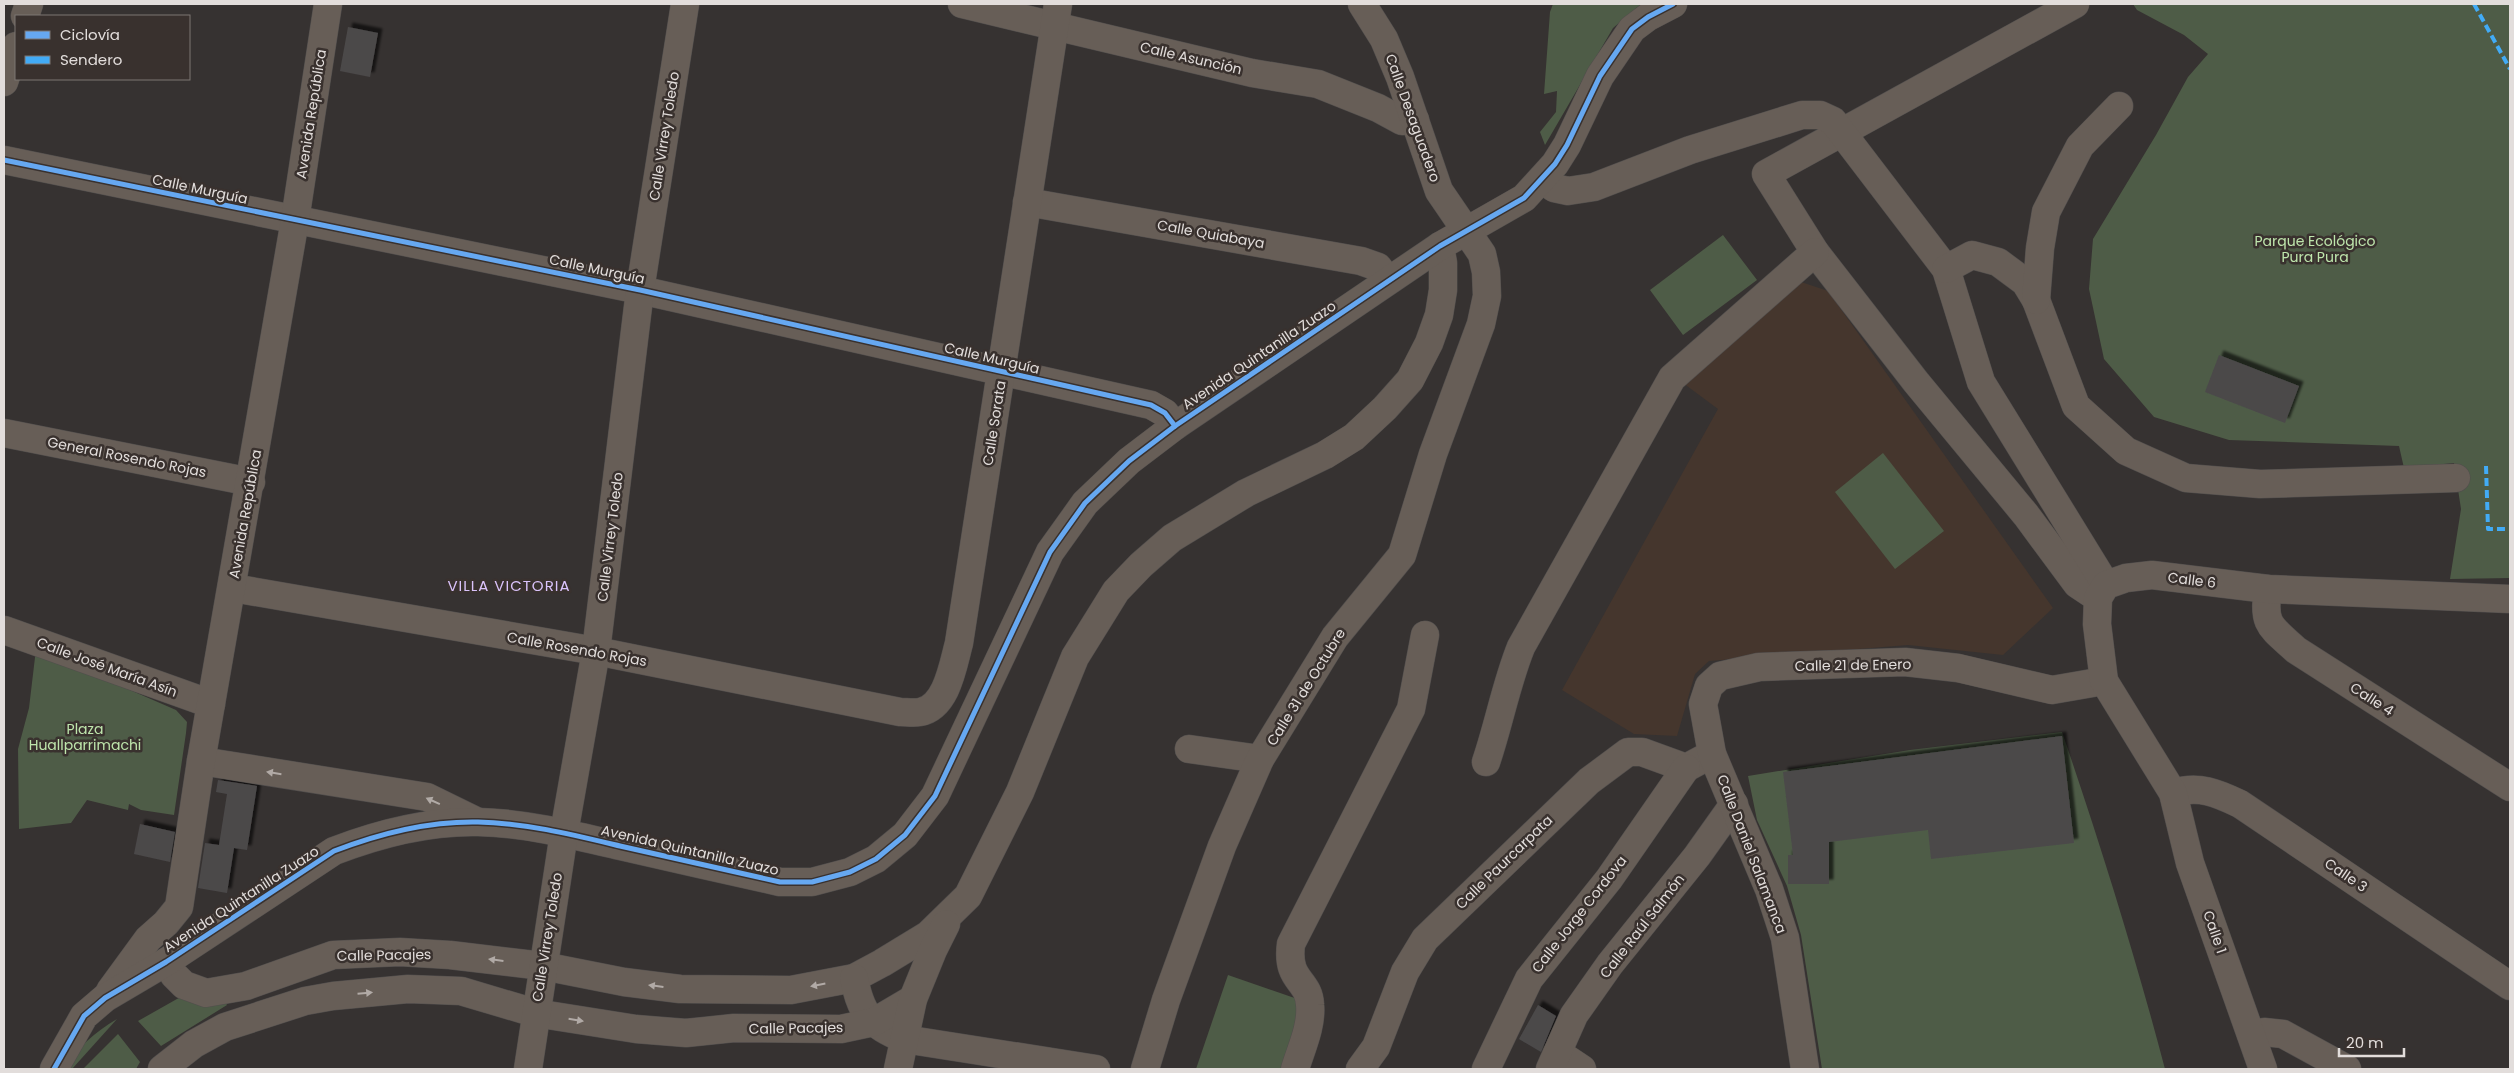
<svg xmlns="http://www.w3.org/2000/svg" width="2514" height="1073" font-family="Poppins,sans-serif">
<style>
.education{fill:#45362d}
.green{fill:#4e5c47}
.building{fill:#4b494a;filter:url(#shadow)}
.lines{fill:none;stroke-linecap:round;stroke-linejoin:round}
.minor-casing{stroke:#514e4d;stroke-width:29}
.minor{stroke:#675e57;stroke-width:28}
.quiet{stroke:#42abf6;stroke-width:4;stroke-dasharray:8 4;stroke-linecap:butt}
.cycleway-casing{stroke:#39312e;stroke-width:8}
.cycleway{stroke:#66a8f1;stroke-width:5}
.oneway{fill:#b1aaa6}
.labels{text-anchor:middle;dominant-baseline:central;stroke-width:5;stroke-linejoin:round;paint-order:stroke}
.street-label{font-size:14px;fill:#e2dddb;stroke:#39312e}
.park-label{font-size:14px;fill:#bee5ac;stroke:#39312e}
.neighbourhood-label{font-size:15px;letter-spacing:1px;fill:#dac3fb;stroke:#39312e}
</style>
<defs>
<filter id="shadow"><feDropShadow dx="4.5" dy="-4.5" stdDeviation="1" flood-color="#0009"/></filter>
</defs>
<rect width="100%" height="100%" fill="#363231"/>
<polygon class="education" points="1801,282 1828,291 2053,608 2003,655 1908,645 1709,661 1695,674 1677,736 1634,734 1562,690 1718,409 1683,383"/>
<g class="green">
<polygon points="1553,4 1641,4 1613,28 1545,145 1540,132 1556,112 1557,91 1544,94 1550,12"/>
<polygon points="2133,4 2510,4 2510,578 2450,579 2461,509 2454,463 2404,468 2399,446 2229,440 2154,417 2104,359 2089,289 2093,239 2156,135 2188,77 2208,54 2184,35 2137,10"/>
<polygon points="1723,235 1757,280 1683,335 1650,290"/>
<polygon points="1883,453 1944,531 1895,569 1835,492"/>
<polygon points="36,649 176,710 187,722 186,733 174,815 141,810 129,804 128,810 87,800 71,823 19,829 18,749 29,708"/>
<path d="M2062 732C2100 843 2135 955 2165 1069H1822L1801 935 1787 886 1757 820 1748 776 1910 750Z"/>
<polygon points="1228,975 1309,1003 1287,1069 1196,1069"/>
<polygon points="184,995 201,1001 203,1007 223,998 227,1005 161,1046 138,1021"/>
<path d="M117 1019 72 1069H62C76 1049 95 1032 117 1019Z"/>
<polygon points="118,1034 140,1062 136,1069 83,1069"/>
</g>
<g class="building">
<polygon points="348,27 378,33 370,77 340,71"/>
<polygon points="2219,355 2299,386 2285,423 2205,392"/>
<polygon points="2062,736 2074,843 1931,859 1928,830 1829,842 1829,884 1788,884 1788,855 1793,855 1783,772"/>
<polygon points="218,780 257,786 247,850 234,848 227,893 198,888 205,843 219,845 227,794 216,792"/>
<polygon points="140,824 175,832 170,862 134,854"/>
<polygon points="1538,1005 1556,1016 1541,1052 1519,1039"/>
</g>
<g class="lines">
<g class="minor-casing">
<g id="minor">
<polyline points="962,4 1252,73 1318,84 1378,108 1402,121 1415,120"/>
<polyline points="2075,4 1766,174 1815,252 1916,382 2026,515 2077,584 2098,598"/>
<polyline points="25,16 29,4"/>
<polyline points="4,82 16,46"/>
<polyline points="4,160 640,290 1151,405 1165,413 1175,426"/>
<polyline points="1542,179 1554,188 1568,191 1594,187 1690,150 1802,115 1820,115 1833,121 1946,269 1981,382 2106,585"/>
<polyline points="1027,202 1361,261 1378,267 1388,280"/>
<polyline points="1946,269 1972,255 1998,262 2025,282 2036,300 2076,406 2126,451 2186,478 2260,484 2456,478"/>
<polyline points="2036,300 2040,248 2046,212 2080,146 2119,106"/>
<polyline points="4,433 251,482"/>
<path d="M233 588 596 651 900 712C906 712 914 713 920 712 947 707 953 665 959 643L1058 4"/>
<path d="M2268 589C2262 625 2271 627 2296 650L2510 787"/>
<polyline points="4,630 211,704"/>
<polyline points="1189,749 1260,759"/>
<polyline points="201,761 427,797 476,821"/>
<path d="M1486 762C1499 724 1506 684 1521 647L1672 378 1815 252"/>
<path d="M2173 793C2199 785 2217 793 2240 804L2510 986"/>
<polyline points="166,962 174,975 184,985 206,993 246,986 333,955 400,952 450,955 543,966 624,982 680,989 791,990 854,978 882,963 928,935 968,896 1020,792 1075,657 1116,591 1141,565 1172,538 1246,493 1325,455 1354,437 1385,408 1410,380 1429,343 1439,315 1443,290 1443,263 1440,246"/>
<path d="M854 978C861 1015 870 1024 904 1039L1096 1069"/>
<polyline points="110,991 148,939 166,923 179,907 201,761 295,220 328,4"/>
<polyline points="2251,1034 2264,1032 2283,1034 2347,1069"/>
<polyline points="1558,1053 1582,1069"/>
<path d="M54 1069 84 1016 105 998 166 962 334 851C378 834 430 821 478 822 526 823 574 835 620 846 673 858 727 870 780 882H812L850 872 876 859 905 835 935 796 1050 552 1085 503 1129 461 1175 426 1440 246 1524 198 1555 164 1567 145 1600 76 1632 29 1648 17 1673 4"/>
<polyline points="162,1069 194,1044 225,1027 305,1001 333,996 408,989 461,991 535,1013 636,1029 686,1033 734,1028 841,1029 874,1022 913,999"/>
<polyline points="528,1069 564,833 596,651 640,290 685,4"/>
<polyline points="898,1069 913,999 933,950 946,924"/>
<polyline points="1145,1069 1166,1000 1222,846 1260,759 1335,637 1402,555 1433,454 1481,324 1487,296 1486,272 1482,254 1439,191 1400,77 1384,39 1362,4"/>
<path d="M1295 1069C1301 1049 1312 1026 1310 1005 1309 979 1286 982 1291 944L1411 709 1425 635"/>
<polyline points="1360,1069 1376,1047 1405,972 1425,939 1589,781 1628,752 1642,752 1686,768 1712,754"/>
<polyline points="1486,1069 1529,979 1609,879 1686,768"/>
<polyline points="1550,1069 1574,1015 1610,964 1697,856 1734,804"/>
<polyline points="1805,1069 1785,938 1769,889 1712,754 1703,704 1709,686 1720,676 1759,667 1905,662 1958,668 2052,690 2104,681"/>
<polyline points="2263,1069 2190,863 2173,793 2104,681 2097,624 2098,598 2106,585 2126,578 2152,575 2268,589 2510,599"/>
</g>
</g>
<use href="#minor" class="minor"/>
<g class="quiet">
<polyline points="2474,4 2510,69"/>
<polyline points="2486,466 2488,529 2510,529"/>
</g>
<g class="cycleway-casing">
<g id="cycleway">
<polyline points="4,160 640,290 1151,405 1165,413 1175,426"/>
<path d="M54 1069 84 1016 105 998 166 962 334 851C378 834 430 821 478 822 526 823 574 835 620 846 673 858 727 870 780 882H812L850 872 876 859 905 835 935 796 1050 552 1085 503 1129 461 1175 426 1440 246 1524 198 1555 164 1567 145 1600 76 1632 29 1648 17 1673 4"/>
</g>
</g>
<use href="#cycleway" class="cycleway"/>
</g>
<defs><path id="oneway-solid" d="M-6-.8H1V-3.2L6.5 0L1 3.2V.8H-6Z" transform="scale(1.25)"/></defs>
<g class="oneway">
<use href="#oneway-solid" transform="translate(274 773) rotate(-171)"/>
<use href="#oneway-solid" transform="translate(433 801) rotate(-156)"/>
<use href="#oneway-solid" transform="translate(496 960) rotate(-173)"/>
<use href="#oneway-solid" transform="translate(818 985) rotate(169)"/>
<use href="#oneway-solid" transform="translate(656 986) rotate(-173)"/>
<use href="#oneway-solid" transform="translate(365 993) rotate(-5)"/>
<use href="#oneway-solid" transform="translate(576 1020) rotate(9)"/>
</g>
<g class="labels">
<g class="street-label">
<text transform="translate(1191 58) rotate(13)">Calle Asunción</text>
<text transform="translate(311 114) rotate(-81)">Avenida República</text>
<text transform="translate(1413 118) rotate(70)">Calle Desaguadero</text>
<text transform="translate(664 136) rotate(-81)">Calle Virrey Toledo</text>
<text transform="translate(200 189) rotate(12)">Calle Murguía</text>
<text transform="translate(1211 234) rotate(10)">Calle Quiabaya</text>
<text transform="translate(597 269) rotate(12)">Calle Murguía</text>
<text transform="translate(1259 355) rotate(-34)">Avenida Quintanilla Zuazo</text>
<text transform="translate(992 358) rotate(13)">Calle Murguía</text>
<text transform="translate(994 423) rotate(-81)">Calle Sorata</text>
<text transform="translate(127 457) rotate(11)">General Rosendo Rojas</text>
<text transform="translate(245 514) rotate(-80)">Avenida República</text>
<text transform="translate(610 537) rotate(-83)">Calle Virrey Toledo</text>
<text transform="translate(2192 580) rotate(7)">Calle 6</text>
<text transform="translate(577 649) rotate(10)">Calle Rosendo Rojas</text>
<text transform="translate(1853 665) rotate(-1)">Calle 21 de Enero</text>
<text transform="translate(107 667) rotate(20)">Calle José María Asín</text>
<text transform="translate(1306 687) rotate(-58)">Calle 31 de Octubre</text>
<text transform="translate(2372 699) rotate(33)">Calle 4</text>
<text transform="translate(690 850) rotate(13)">Avenida Quintanilla Zuazo</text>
<text transform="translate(1752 854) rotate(69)">Calle Daniel Salamanca</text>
<text transform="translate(1504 862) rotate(-44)">Calle Paurcarpata</text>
<text transform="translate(2346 875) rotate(34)">Calle 3</text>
<text transform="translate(241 899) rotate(-33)">Avenida Quintanilla Zuazo</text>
<text transform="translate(1579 914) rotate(-52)">Calle Jorge Cordova</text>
<text transform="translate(1642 926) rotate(-52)">Calle Raúl Salmón</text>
<text transform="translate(2215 932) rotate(71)">Calle 1</text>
<text transform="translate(547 937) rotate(-81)">Calle Virrey Toledo</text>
<text transform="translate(384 955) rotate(-1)">Calle Pacajes</text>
<text transform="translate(796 1028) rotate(-1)">Calle Pacajes</text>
</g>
<g class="park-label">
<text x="2315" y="241">Parque Ecológico<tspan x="2315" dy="16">Pura Pura</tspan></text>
<text x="85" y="729">Plaza<tspan x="85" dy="16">Huallparrimachi</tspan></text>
</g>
<g class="neighbourhood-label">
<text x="509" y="585">VILLA VICTORIA</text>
</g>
</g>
<rect width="2514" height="1073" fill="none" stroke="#e2dddb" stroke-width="10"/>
<rect x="15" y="15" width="175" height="65" fill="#39312e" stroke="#7d7673"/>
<rect x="25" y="31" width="25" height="8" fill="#66a8f1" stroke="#7d7673"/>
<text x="60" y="40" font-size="15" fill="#e2dddb">Ciclovía</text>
<rect x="25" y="56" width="25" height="8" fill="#42abf6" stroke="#7d7673"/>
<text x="60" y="65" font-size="15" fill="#e2dddb">Sendero</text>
<path d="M2339 1048v8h65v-8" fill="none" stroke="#e2dddb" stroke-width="2.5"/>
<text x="2346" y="1048" font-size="15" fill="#e2dddb" stroke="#39312e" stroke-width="4" paint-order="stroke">20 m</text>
</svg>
